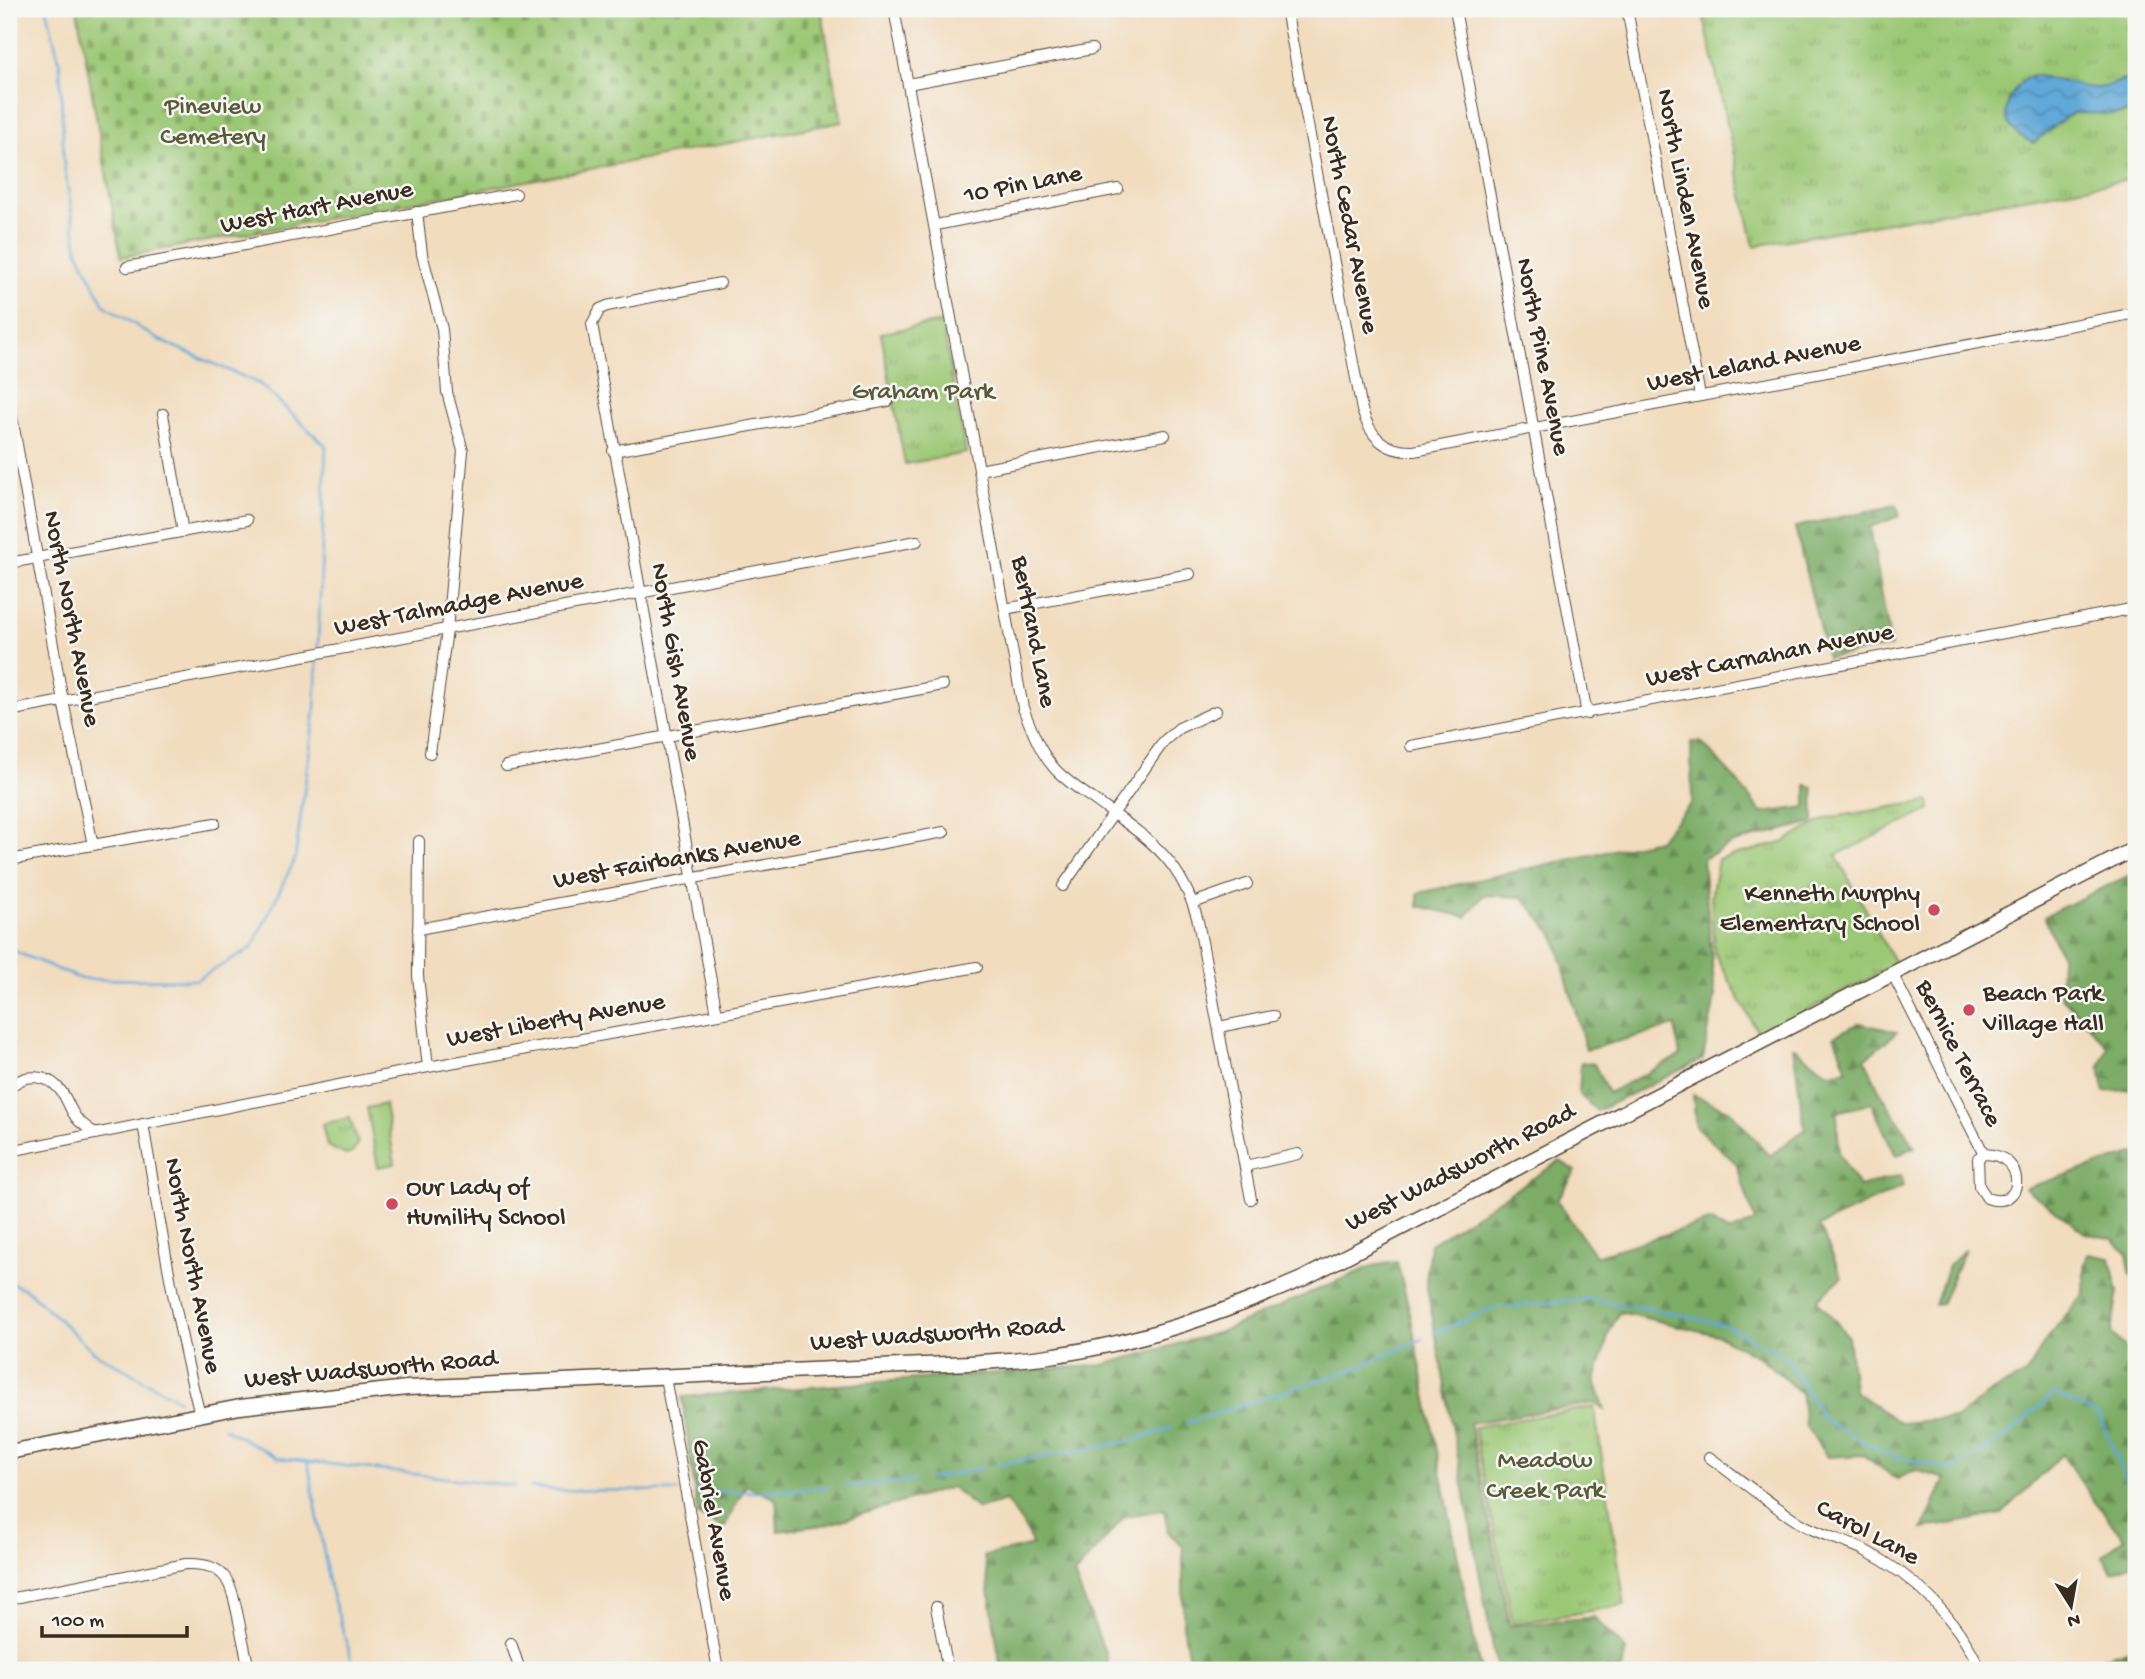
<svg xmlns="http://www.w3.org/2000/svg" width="2145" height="1679" font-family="'Gochi Hand',sans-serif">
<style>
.grass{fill:url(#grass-tufts);stroke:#6b794a;stroke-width:2}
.forest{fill:url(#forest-firs);stroke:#5c6b42;stroke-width:2}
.cemetery{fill:url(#cemetery-stones);stroke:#6b794a;stroke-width:2}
.garden{fill:#9bc875;stroke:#6b794a;stroke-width:2}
.water{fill:url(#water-waves);stroke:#4e6a7b;stroke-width:2}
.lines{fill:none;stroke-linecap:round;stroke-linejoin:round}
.stream{stroke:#61a9d8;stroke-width:2.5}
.street-casing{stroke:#564536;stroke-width:12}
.secondary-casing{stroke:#564536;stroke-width:17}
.street{stroke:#fff;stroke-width:10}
.secondary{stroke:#fff;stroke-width:14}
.poi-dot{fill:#d1495b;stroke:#f6f6f2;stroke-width:2.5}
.labels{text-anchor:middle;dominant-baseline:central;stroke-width:5;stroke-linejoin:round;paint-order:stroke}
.park-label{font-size:26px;fill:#585938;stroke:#f6f6f2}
.street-label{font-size:26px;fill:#3b2a1e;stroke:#f6f6f2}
.poi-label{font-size:26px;fill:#3b2a1e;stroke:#f6f6f2;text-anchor:start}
</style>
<defs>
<pattern id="grass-tufts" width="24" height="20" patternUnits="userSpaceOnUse" patternTransform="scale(1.75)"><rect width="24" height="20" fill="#9bc875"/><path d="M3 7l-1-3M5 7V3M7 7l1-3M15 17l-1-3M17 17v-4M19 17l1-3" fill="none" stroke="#80a35f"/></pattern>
<pattern id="forest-firs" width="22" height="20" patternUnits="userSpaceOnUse" patternTransform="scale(1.75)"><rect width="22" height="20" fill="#7cac66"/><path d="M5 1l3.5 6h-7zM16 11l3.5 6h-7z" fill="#678c53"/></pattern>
<pattern id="cemetery-stones" width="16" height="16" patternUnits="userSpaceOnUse" patternTransform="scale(1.75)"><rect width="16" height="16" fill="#9bc875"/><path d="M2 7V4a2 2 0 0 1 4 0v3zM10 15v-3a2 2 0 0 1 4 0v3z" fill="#80a35f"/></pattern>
<pattern id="water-waves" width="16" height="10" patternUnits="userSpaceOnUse" patternTransform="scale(1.75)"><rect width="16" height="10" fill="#61a9d8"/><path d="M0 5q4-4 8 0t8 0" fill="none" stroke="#518aaf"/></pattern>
</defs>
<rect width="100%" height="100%" fill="#f6f6f2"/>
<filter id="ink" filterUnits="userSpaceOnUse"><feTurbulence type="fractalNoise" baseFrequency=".0143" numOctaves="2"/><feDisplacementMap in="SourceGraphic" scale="14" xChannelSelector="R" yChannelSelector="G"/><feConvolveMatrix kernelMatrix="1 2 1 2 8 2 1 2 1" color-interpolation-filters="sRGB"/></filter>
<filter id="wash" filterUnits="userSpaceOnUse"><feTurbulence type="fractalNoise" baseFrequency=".00686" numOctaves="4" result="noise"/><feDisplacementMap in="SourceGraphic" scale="28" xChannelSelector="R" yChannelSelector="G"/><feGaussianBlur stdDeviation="1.57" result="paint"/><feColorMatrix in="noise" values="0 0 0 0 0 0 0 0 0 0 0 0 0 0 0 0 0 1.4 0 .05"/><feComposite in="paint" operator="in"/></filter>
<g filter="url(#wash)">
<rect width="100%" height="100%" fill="#f2dcbe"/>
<g class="grass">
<polygon points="1702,9 2136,9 2136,178 1754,246"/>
<polygon points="942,322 966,453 905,464 881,333"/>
<polygon points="1929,801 1930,810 1836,855 1896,965 1759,1035 1714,952 1711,898 1718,859 1782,843 1827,818"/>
<polygon points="350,1118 358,1144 352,1153 346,1155 327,1146 322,1124"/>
<polygon points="1594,1407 1625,1605 1513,1624 1474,1427"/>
</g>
<g class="forest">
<polygon points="1897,505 1900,516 1870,527 1891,647 1827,658 1795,527"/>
<polygon points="1691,742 1701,742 1736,780 1762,813 1806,807 1806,785 1813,787 1814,822 1733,843 1703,859 1715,997 1703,1059 1597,1111 1579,1094 1581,1062 1594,1064 1608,1093 1680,1056 1675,1026 1586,1050 1555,936 1522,897 1484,895 1466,917 1418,906 1418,893 1658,840 1692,803"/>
<polygon points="2136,872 2136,1089 2104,1092 2100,1066 2108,1047 2060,995 2061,955 2044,916"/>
<polygon points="1859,1023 1897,1032 1865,1059 1878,1088 1915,1147 1896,1156 1871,1103 1837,1112 1839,1154 1859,1187 1901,1175 1903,1187 1819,1226 1842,1277 1817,1300 1848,1336 1854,1391 1900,1423 1956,1418 1990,1393 2026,1374 2049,1335 2084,1294 2084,1267 2088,1254 2110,1258 2118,1292 2111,1333 2133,1355 2136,1350 2136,1563 2112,1572 2102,1556 2124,1538 2094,1501 2062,1454 2002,1514 1923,1529 1945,1479 1915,1470 1897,1479 1863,1455 1827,1457 1805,1425 1801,1393 1761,1358 1717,1335 1620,1312 1610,1330 1595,1381 1605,1410 1594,1403 1470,1423 1510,1626 1594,1617 1626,1650 1622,1670 1497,1670 1426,1282 1430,1244 1560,1161 1576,1171 1557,1200 1595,1256 1709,1221 1730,1232 1755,1221 1736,1163 1696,1127 1693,1095 1729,1110 1770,1156 1805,1129 1793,1047 1829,1073 1847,1070 1834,1036"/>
<polygon points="2136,1153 2136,1275 2131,1276 2127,1254 2113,1239 2085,1233 2025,1188"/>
<polygon points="1965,1249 1941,1304 1935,1305 1948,1266"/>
<polygon points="1397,1262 1410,1313 1480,1670 1191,1670 1183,1626 1183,1546 1168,1532 1164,1510 1125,1516 1074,1575 1107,1657 1109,1670 1001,1670 984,1556 1033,1545 1023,1525 1006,1501 977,1509 952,1487 829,1524 778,1531 776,1499 746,1485 724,1528 698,1515 682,1397 1103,1365 1220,1332 1372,1266"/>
<polygon points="2136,1647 2136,1670 2066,1670"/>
</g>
<polygon class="cemetery" points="77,9 821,9 842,122 121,257"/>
<polygon class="garden" points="385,1104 395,1164 378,1167 367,1108"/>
<path class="water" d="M2033 75C2053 78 2073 86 2093 88 2109 89 2121 78 2136 78V111L2121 114 2072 113 2033 143C2025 139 2016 134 2010 126 1999 108 2016 81 2033 75Z"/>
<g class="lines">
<g class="stream">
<polyline points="47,9 60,65 64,165 78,251 104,305 157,339 260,384 326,446 318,646"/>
<polyline points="9,949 81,979 196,980 252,948 295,859 315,710 317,662"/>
<polyline points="9,1282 27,1290 94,1352 179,1400"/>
<polyline points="1434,1333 1493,1308 1589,1299 1662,1311 1725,1325 1786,1357 1825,1421 1889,1455 1953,1470 2007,1436 2054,1393 2099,1415 2136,1505"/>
<polyline points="1186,1423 1354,1369 1422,1339"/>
<polyline points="224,1428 278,1458 515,1486"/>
<polyline points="308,1462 330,1588 355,1670"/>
<polyline points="997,1465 1136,1440 1171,1428"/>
<polyline points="930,1479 982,1468"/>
<polyline points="846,1486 913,1481"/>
<polyline points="531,1487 555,1490 677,1491"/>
<polyline points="694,1491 761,1492 829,1487"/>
</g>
</g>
</g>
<g filter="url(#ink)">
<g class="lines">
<g class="street-casing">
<g id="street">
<path d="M894 9 1023 708C1032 730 1039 751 1055 769 1066 781 1080 790 1093 799 1145 837 1180 855 1198 921L1251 1199"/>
<path d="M1286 9 1362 410C1370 436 1384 452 1414 451L2136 313"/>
<polyline points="1455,9 1587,714"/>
<polyline points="1627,9 1700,396"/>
<polyline points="908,84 1092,49"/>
<polyline points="417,212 422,254 442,329 447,392 463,451 447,630 430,753"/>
<polyline points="936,225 1118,189"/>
<polyline points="127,267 516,194"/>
<polyline points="9,400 63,701 93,845"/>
<polyline points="163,414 183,532"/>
<polyline points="613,451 888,401"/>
<polyline points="979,470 1165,435"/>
<polyline points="9,563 247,520"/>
<polyline points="1005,609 1190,574"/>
<polyline points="9,711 917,541"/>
<polyline points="1411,746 2136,608"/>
<polyline points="506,766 943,685"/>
<polyline points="419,841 418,976 428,1067"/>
<polyline points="9,860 215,823"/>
<polyline points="1063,886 1164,741 1179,728 1216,711"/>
<polyline points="1193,903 1247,884"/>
<polyline points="418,929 944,832"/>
<polyline points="1892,973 1984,1154"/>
<polyline points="717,1014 592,324 600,309 607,306 720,283"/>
<polyline points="1219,1027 1273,1016"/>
<path d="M9 1089C23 1072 48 1074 61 1091 68 1100 70 1111 78 1120 83 1125 90 1129 95 1134"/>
<path d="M143 1124C160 1221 175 1319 200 1415"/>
<polyline points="9,1148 20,1149 428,1067 977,967"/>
<path d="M1984 1154C2028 1154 2025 1212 1987 1198L1979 1186 1978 1158Z"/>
<polyline points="1245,1166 1298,1154"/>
<polyline points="665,1377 718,1670"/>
<path d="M1709 1457C1739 1479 1769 1503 1800 1523 1820 1535 1843 1540 1864 1550 1916 1577 1956 1617 1981 1670"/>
<path d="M9 1599 186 1564C229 1562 231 1585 239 1621 242 1637 246 1654 249 1670"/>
<polyline points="936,1607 948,1670"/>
<polyline points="511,1643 520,1670"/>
</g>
</g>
<g class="secondary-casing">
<path id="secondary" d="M9 1452 240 1407 407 1388 970 1363C999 1360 1028 1360 1056 1355 1142 1342 1223 1313 1302 1279L2136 848"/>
</g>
<use href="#street" class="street"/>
<use href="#secondary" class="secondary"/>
</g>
</g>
<g class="poi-dot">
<circle cx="1934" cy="910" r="7"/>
<circle cx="1969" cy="1010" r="7"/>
<circle cx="392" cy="1204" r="7"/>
</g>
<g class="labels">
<g class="park-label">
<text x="213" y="108">Pineview<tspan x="213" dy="30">Cemetery</tspan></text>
<text x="923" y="393">Graham Park</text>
<text x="1545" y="1462">Meadow<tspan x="1545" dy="30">Creek Park</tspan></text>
</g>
<g class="street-label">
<text transform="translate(1023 186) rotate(-11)">10 Pin Lane</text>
<text transform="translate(1684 199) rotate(79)">North Linden Avenue</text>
<text transform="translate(317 209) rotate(-11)">West Hart Avenue</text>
<text transform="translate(1348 225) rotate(79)">North Cedar Avenue</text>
<text transform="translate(1541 357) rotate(79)">North Pine Avenue</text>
<text transform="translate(1754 365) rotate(-11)">West Leland Avenue</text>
<text transform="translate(459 606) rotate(-11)">West Talmadge Avenue</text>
<text transform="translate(70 619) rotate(79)">North North Avenue</text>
<text transform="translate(1032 632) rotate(79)">Bertrand Lane</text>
<text transform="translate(1770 657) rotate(-11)">West Carnahan Avenue</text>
<text transform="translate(674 662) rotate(80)">North Gish Avenue</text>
<text transform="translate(677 861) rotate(-10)">West Fairbanks Avenue</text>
<text transform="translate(556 1022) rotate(-10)">West Liberty Avenue</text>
<text transform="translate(1957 1054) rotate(63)">Bernice Terrace</text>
<text transform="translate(1461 1169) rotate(-27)">West Wadsworth Road</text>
<text transform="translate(191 1266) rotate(79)">North North Avenue</text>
<text transform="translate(937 1336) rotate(-4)">West Wadsworth Road</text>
<text transform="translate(371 1371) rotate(-5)">West Wadsworth Road</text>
<text transform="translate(712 1520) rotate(80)">Gabriel Avenue</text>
<text transform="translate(1867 1534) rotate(28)">Carol Lane</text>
</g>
<g class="poi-label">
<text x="1920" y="895" text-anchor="end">Kenneth Murphy<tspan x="1920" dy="30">Elementary School</tspan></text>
<text x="1983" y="995">Beach Park<tspan x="1983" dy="30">Village Hall</tspan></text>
<text x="406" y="1189">Our Lady of<tspan x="406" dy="30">Humility School</tspan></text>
</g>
</g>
<rect width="2145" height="1679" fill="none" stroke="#f6f6f2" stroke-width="35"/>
<g transform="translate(2071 1606) rotate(169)" stroke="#f6f6f2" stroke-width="5" paint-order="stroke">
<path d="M0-5L12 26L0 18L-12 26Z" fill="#3b2a1e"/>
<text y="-10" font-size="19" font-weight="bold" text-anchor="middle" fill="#3b2a1e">N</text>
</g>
<path d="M42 1626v10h145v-10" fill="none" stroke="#3b2a1e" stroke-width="3.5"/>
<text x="52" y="1626" font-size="21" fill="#3b2a1e" stroke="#f6f6f2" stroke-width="5" paint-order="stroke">100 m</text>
</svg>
